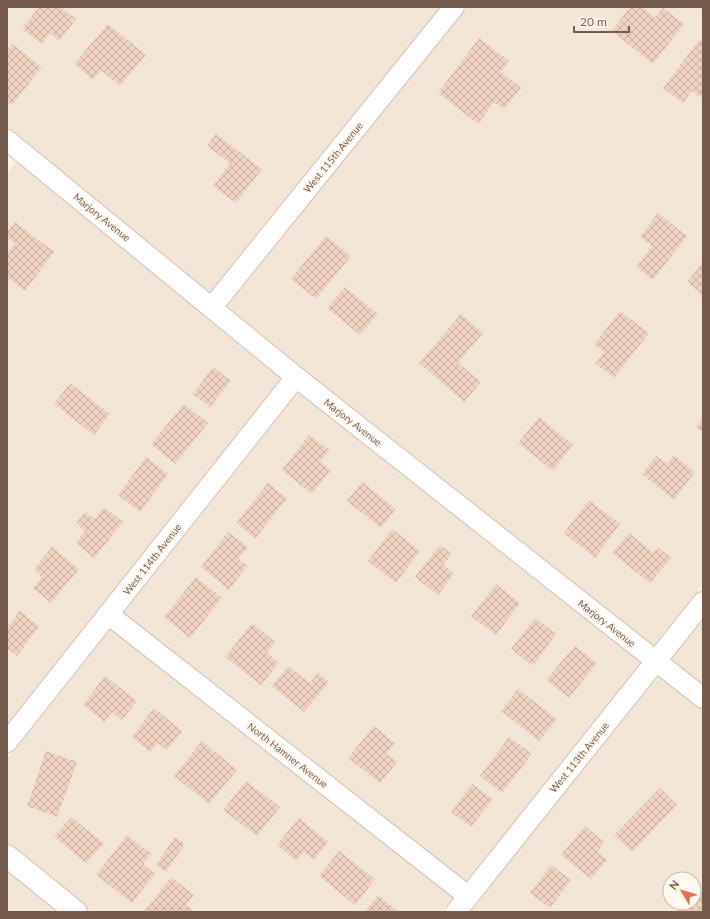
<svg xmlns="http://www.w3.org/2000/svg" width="710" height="919" font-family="Lato,sans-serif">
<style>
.residential{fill:#f4e6d6;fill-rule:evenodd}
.building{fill:url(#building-cross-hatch)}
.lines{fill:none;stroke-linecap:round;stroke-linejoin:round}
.minor-casing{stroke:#d0beb0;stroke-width:22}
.tertiary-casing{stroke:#d0beb0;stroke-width:24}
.minor{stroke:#fff;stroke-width:20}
.tertiary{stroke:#fff;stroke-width:22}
.labels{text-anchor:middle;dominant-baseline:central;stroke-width:3.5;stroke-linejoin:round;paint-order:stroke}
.street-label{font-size:10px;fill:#765a4c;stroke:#fff8ee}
</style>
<defs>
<pattern id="building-cross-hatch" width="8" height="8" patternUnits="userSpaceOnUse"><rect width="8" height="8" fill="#f1d2c0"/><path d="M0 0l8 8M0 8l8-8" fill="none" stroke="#c8ad9e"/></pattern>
</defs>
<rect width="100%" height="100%" fill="#fcf4e8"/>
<g class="residential">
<polygon points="7,7 440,7 209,293 7,129"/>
<polygon points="468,7 703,7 703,585 653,647 302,369 226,307"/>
<polygon points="17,161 282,377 7,724 7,174"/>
<polygon points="299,391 642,662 466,882 123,613"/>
<polygon points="703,619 703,686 670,660"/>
<polygon points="111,628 454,897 442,912 92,912 7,844 7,759"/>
<path d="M659 675 703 710V912H470ZM670 879H694V903H670Z"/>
<polygon points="7,869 61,912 7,912"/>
</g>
<g class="building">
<polygon points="39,7 60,7 76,19 59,41 50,33 42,44 22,29"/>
<polygon points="630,7 646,7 645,9 655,18 663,8 684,24 653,64 612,31"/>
<polygon points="108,24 146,55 120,86 101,70 93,80 74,64"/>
<polygon points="479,38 509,61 501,72 521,88 504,109 494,102 478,124 438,93"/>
<polygon points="700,39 703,41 703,99 692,91 683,103 663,88"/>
<polygon points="12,44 42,67 12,105 7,102 7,51"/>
<polygon points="216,134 262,169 236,203 213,186 230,163 207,146"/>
<polygon points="658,213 687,236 653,280 636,267 652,246 640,237"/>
<polygon points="15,222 54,252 25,291 7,277 7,253 15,243 7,237 7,232"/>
<polygon points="326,236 351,256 316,299 291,279"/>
<polygon points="703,262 703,295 687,282"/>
<polygon points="345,287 378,314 360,335 327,308"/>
<polygon points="620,311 649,333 614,378 595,363 604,352 594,345"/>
<polygon points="461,314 483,333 458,363 481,382 464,402 419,363"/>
<polygon points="213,367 231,381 210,407 193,394"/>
<polygon points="70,383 110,414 94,435 54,404"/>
<polygon points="184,404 208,423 175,464 151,444"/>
<polygon points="539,417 573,445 553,471 518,443"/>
<polygon points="703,418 703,432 696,427"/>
<polygon points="309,435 330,450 320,462 331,470 312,494 282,470"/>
<polygon points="674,455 695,472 674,500 642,474 656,456 667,464"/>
<polygon points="146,457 168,474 140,512 118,495"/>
<polygon points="362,482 396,509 381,528 347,501"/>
<polygon points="268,483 287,498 255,539 236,523"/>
<polygon points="589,500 620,524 595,558 564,533"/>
<polygon points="104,507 123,522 94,558 76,543 85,531 76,523 85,512 95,519"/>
<polygon points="392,529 420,551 396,583 368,561"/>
<polygon points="228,532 248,547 238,559 247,566 229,590 201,567"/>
<polygon points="629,533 654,553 658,547 671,558 650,583 612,553"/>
<polygon points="440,545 452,554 443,565 454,574 438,595 415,577"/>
<polygon points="52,547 79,569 51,603 33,588 42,577 34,569"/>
<polygon points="196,577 222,598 190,638 164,617"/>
<polygon points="496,584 520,603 496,635 471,616"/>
<polygon points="20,611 39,626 17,656 7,648 7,628"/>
<polygon points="535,618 556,634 533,666 511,649"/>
<polygon points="252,623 275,642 267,653 279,663 261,685 225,657"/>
<polygon points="575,646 597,663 569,698 546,680"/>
<polygon points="288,666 310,683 318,673 329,682 304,712 272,686"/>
<polygon points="105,676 137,701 122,720 112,712 104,722 83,705"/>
<polygon points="518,689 557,719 539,741 501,711"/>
<polygon points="154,708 182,731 167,750 158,743 150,752 132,737"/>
<polygon points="374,726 395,743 386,754 397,762 380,783 348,758"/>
<polygon points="509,737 532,754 502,793 480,776"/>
<polygon points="202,741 237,770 209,804 174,776"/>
<polygon points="46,751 77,762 57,817 27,806"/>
<polygon points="246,781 280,807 257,836 223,810"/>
<polygon points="472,784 493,799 471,827 451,812"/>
<polygon points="660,788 677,805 632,852 614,835"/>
<polygon points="71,817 104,843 86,863 54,837"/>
<polygon points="299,818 328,842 314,860 304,852 296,861 277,845"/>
<polygon points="585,826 604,842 597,852 607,860 591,879 561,855"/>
<polygon points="127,835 151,854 143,864 155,874 132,903 96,875"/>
<polygon points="175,837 185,844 166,872 156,865"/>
<polygon points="339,851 375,879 355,905 319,876"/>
<polygon points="551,865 571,880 550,908 530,893"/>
<polygon points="171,877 194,895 186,905 194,912 144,912"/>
<polygon points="695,887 703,893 703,912 677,912 683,903 694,903 694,889"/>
<polygon points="378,895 399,912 365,912"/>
</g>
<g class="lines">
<g class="minor-casing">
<g id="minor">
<polyline points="7,140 296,377 703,698"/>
<polyline points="212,307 454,7"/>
<polyline points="108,614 468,896"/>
<polyline points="7,742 296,377"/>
<polyline points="456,912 703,602"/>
</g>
</g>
<g class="tertiary-casing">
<polyline id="tertiary" points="7,856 76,912"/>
</g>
<use href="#minor" class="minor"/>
<use href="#tertiary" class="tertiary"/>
</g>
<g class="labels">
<g class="street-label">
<text transform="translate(333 157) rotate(-51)">West 115th Avenue</text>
<text transform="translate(102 217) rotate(39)">Marjory Avenue</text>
<text transform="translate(353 422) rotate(38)">Marjory Avenue</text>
<text transform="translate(152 559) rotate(-52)">West 114th Avenue</text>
<text transform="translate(607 623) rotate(38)">Marjory Avenue</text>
<text transform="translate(288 755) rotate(38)">North Hamner Avenue</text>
<text transform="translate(579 757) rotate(-51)">West 113th Avenue</text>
</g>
</g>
<rect width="710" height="919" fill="none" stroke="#765a4c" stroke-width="16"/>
<g transform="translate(682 891) rotate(308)"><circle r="19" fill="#fff8ee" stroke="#c8b9ad"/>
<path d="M0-3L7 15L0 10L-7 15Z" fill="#e46d4f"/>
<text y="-6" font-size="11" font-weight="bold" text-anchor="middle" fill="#765a4c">N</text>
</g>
<path d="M574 26v6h55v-6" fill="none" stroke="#765a4c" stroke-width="2"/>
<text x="580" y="26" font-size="12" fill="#765a4c" stroke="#fff8ee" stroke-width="3" paint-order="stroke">20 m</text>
</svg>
